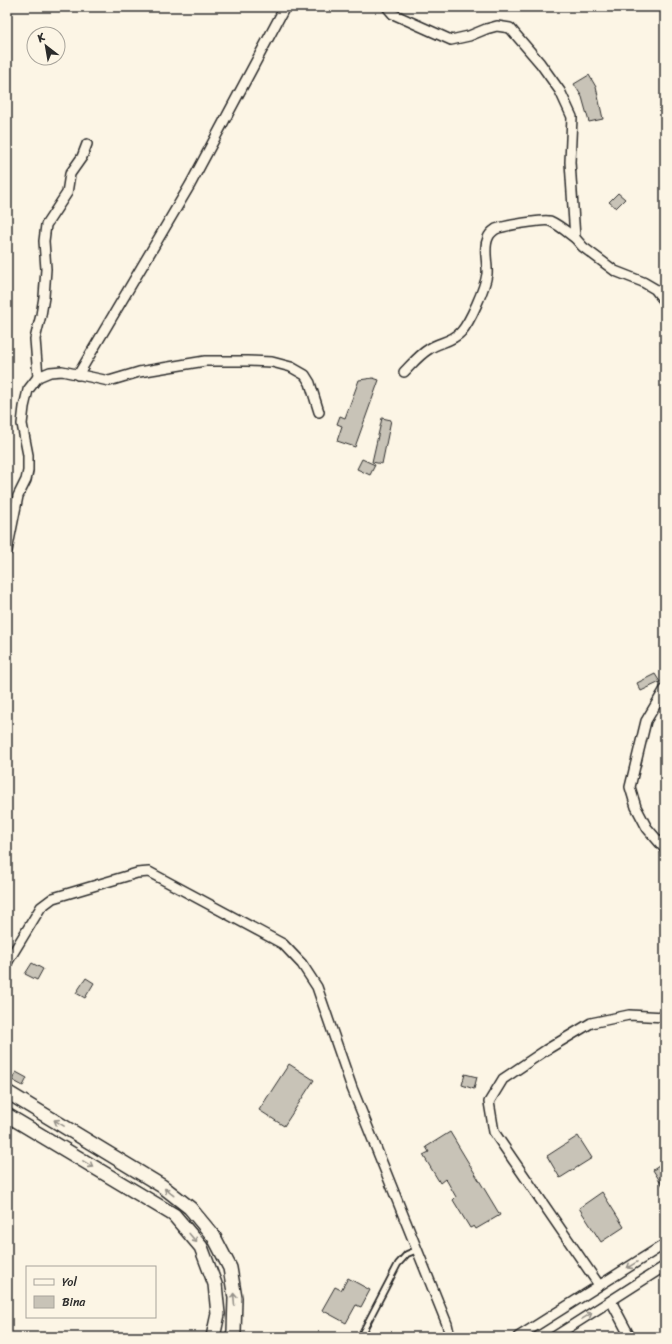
<svg xmlns="http://www.w3.org/2000/svg" width="672" height="1344" font-family="Sriracha,sans-serif">
<style>
.building{fill:#c8c3b7;stroke:#2b2b2b}
.lines{fill:none;stroke-linecap:round;stroke-linejoin:round}
.lane-casing{stroke:#2b2b2b;stroke-width:8}
.street-casing{stroke:#2b2b2b;stroke-width:12}
.secondary-casing{stroke:#2b2b2b;stroke-width:16}
.lane{stroke:#fcf5e5;stroke-width:4.5}
.street{stroke:#fcf5e5;stroke-width:9}
.secondary{stroke:#fcf5e5;stroke-width:13}
.oneway{stroke:#949088}
</style>
<rect width="100%" height="100%" fill="#fcf5e5"/>
<filter id="ink" filterUnits="userSpaceOnUse"><feTurbulence type="fractalNoise" baseFrequency=".025" numOctaves="2"/><feDisplacementMap in="SourceGraphic" scale="8" xChannelSelector="R" yChannelSelector="G"/><feConvolveMatrix kernelMatrix="1 2 1 2 8 2 1 2 1" color-interpolation-filters="sRGB"/></filter>
<g filter="url(#ink)">
<g class="building">
<polygon points="589,75 596,87 603,119 589,122 582,97 574,84"/>
<polygon points="618,193 625,199 616,208 609,202"/>
<polygon points="373,378 379,380 355,447 337,441 342,426 337,424 340,416 345,418 359,380"/>
<polygon points="382,418 391,420 382,464 372,462"/>
<polygon points="362,459 375,465 370,475 357,469"/>
<polygon points="655,674 660,682 641,691 637,683"/>
<polygon points="32,963 43,969 37,980 25,974"/>
<polygon points="86,978 94,983 85,998 76,993"/>
<polygon points="289,1064 314,1080 284,1126 259,1110"/>
<polygon points="16,1072 27,1078 23,1086 12,1080"/>
<polygon points="465,1074 477,1077 474,1089 462,1085"/>
<polygon points="450,1132 500,1215 476,1229 474,1226 470,1228 453,1200 456,1197 447,1181 445,1179 440,1183 423,1155 429,1152 426,1147"/>
<polygon points="578,1136 592,1158 560,1178 547,1156"/>
<polygon points="662,1164 665,1169 665,1189 653,1170"/>
<polygon points="602,1192 624,1227 601,1242 579,1208"/>
<polygon points="348,1278 370,1290 361,1307 356,1305 346,1323 322,1310 335,1287 341,1290"/>
</g>
<g class="lines">
<g class="lane-casing">
<polyline id="lane" points="360,1337 398,1264 407,1254 417,1250"/>
</g>
<g class="street-casing">
<g id="street">
<polyline points="387,7 393,14 451,40 469,36 486,29 497,26 510,28 540,63 560,91 572,117 570,162 575,238 583,247 615,271 643,282 655,289 665,302"/>
<path d="M404 372C412 364 419 355 429 349 439 342 452 342 461 332 470 322 485 288 487 274 488 263 483 249 488 238 489 235 493 231 496 229 503 226 543 219 550 221 559 225 567 232 575 238"/>
<polyline points="78,375 190,185 285,7"/>
<polyline points="38,377 35,339 41,315 44,297 46,269 44,241 46,225 67,193 70,174 82,157 87,144"/>
<polyline points="7,551 18,496 26,480 28,471 28,455 22,424 24,407 28,390 38,377 50,372 62,371 109,381 139,372 205,361 248,361 272,362 291,367 305,375 310,383 319,412"/>
<polyline points="665,689 646,721 630,787 636,807 647,828 665,849"/>
<polyline points="7,963 41,907 53,898 137,873 149,872 283,944 302,964 317,987 352,1088 447,1324 450,1337"/>
<polyline points="599,1285 494,1132 489,1102 503,1079 546,1050 591,1023 629,1015 665,1017"/>
<polyline points="611,1301 630,1337"/>
<polyline points="518,1337 665,1244"/>
<polyline points="554,1337 665,1266"/>
</g>
</g>
<g class="secondary-casing">
<g id="secondary">
<polyline points="7,1092 162,1186 190,1208 214,1237 230,1268 235,1298 234,1332 232,1337"/>
<polyline points="7,1115 174,1215 201,1247 215,1284 218,1314 213,1337"/>
</g>
</g>
<use href="#lane" class="lane"/>
<use href="#street" class="street"/>
<use href="#secondary" class="secondary"/>
</g>
<defs><path id="oneway-shaft" d="M-6 0H5M1.5-3L5.5 0L1.5 3" fill="none" stroke-width="1.6" stroke-linecap="round" stroke-linejoin="round"/></defs>
<g class="oneway">
<use href="#oneway-shaft" transform="translate(59 1123) rotate(-149)"/>
<use href="#oneway-shaft" transform="translate(88 1164) rotate(31)"/>
<use href="#oneway-shaft" transform="translate(169 1192) rotate(-142)"/>
<use href="#oneway-shaft" transform="translate(193 1238) rotate(50)"/>
<use href="#oneway-shaft" transform="translate(632 1265) rotate(148)"/>
<use href="#oneway-shaft" transform="translate(234 1299) rotate(-94)"/>
<use href="#oneway-shaft" transform="translate(587 1316) rotate(-32)"/>
</g>
</g>
<rect width="672" height="1344" fill="none" stroke="#fcf5e5" stroke-width="24"/>
<rect x="12" y="12" width="648" height="1320" fill="none" stroke="#2b2b2b" stroke-width="1.5" filter="url(#ink)"/>
<rect x="26" y="1266" width="130" height="52" fill="#fcf5e5" stroke="#a8a49b"/>
<rect x="34" y="1279" width="20" height="6" fill="#fcf5e5" stroke="#a8a49b"/>
<text x="62" y="1286" font-size="12" fill="#2b2b2b">Yol</text>
<rect x="34" y="1296" width="20" height="12" fill="#c8c3b7" stroke="#a8a49b"/>
<text x="62" y="1306" font-size="12" fill="#2b2b2b">Bina</text>
<g transform="translate(46 46) rotate(329)"><circle r="19" fill="#fcf5e5" stroke="#a8a49b"/>
<path d="M0-3L7 15L0 10L-7 15Z" fill="#2b2b2b"/>
<text y="-6" font-size="11" font-weight="bold" text-anchor="middle" fill="#2b2b2b">K</text>
</g>
</svg>
